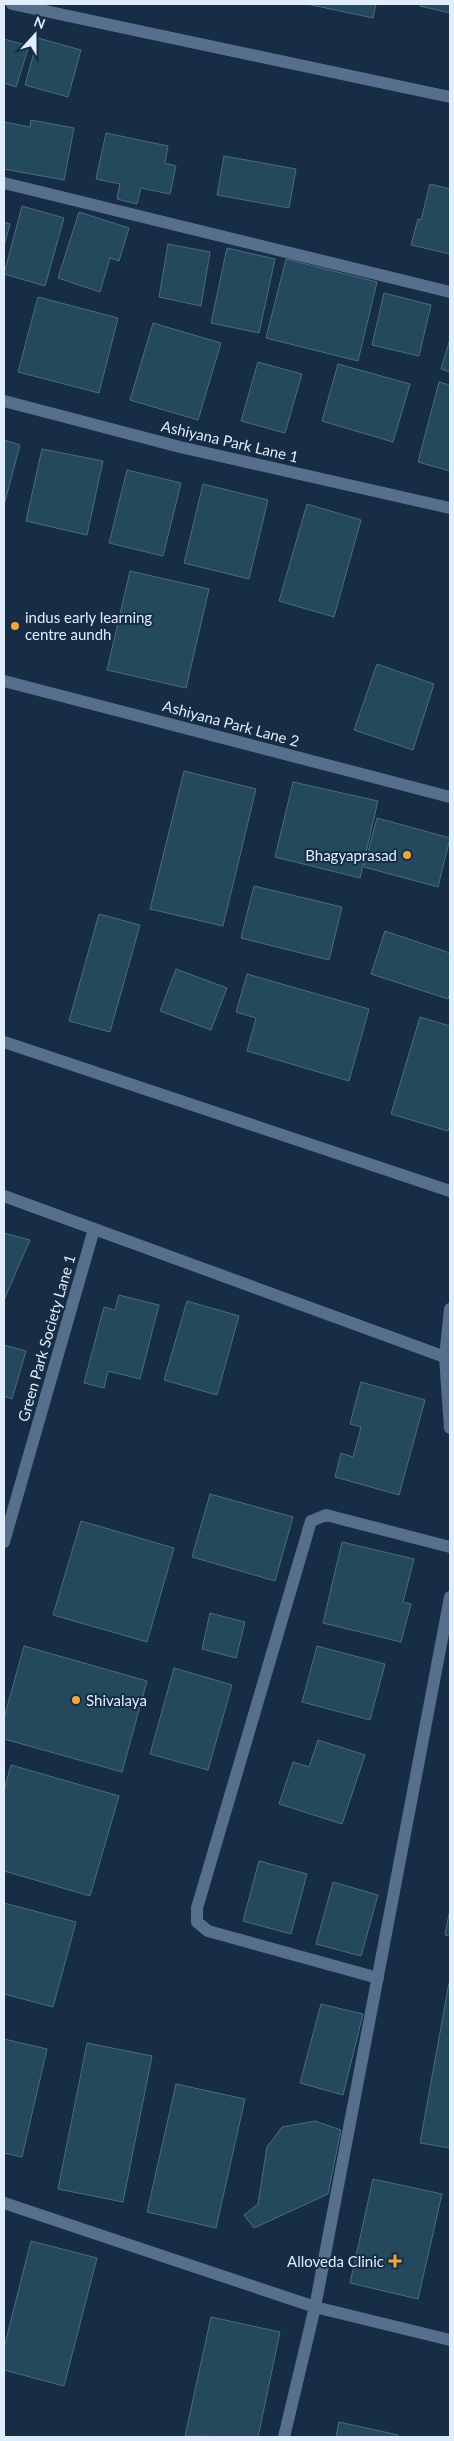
<svg xmlns="http://www.w3.org/2000/svg" width="454" height="2441" font-family="Lato,sans-serif">
<style>
.building{fill:#25495c;stroke:#486d80}
.lines{fill:none;stroke-linecap:round;stroke-linejoin:round}
.minor{stroke:#566f8d;stroke-width:12}
.poi-dot{fill:#efa73d;stroke:#172d45;stroke-width:2}
.labels{text-anchor:middle;dominant-baseline:central;stroke-width:4;stroke-linejoin:round;paint-order:stroke}
.street-label{font-size:15px;fill:#dfedfd;stroke:#172d45}
.poi-label{font-size:15px;fill:#dfedfd;stroke:#172d45;text-anchor:start}
</style>
<rect width="100%" height="100%" fill="#172d45"/>
<g class="building">
<polygon points="307,4 376,4 373,18"/>
<polygon points="421,4 450,4 450,13 420,6"/>
<polygon points="38,38 81,50 68,97 25,85"/>
<polygon points="4,39 29,46 16,87 4,83"/>
<polygon points="31,120 74,128 64,180 4,169 4,122 30,127"/>
<polygon points="106,133 168,146 165,163 176,166 170,194 141,188 137,204 117,199 120,184 96,179"/>
<polygon points="224,156 296,169 289,208 217,195"/>
<polygon points="430,184 450,189 450,254 411,245 418,219 421,220"/>
<polygon points="22,206 64,218 45,286 4,274"/>
<polygon points="79,212 129,228 119,261 110,258 100,292 58,278"/>
<polygon points="4,222 10,224 4,246"/>
<polygon points="168,244 210,252 201,306 159,297"/>
<polygon points="227,248 275,259 259,333 211,323"/>
<polygon points="286,259 377,282 358,361 266,338"/>
<polygon points="384,293 431,305 419,356 372,345"/>
<polygon points="38,297 118,318 99,393 18,372"/>
<polygon points="153,323 221,343 198,420 130,400"/>
<polygon points="450,339 450,372 441,369"/>
<polygon points="258,362 302,374 285,433 241,421"/>
<polygon points="338,364 410,384 393,442 322,421"/>
<polygon points="439,382 450,385 450,471 418,462"/>
<polygon points="4,440 20,445 4,505"/>
<polygon points="42,449 103,461 87,535 26,521"/>
<polygon points="127,470 181,483 163,556 109,543"/>
<polygon points="203,484 268,500 249,579 184,563"/>
<polygon points="307,504 361,520 334,617 279,601"/>
<polygon points="130,571 209,589 186,688 107,670"/>
<polygon points="377,664 434,684 413,750 354,730"/>
<polygon points="184,771 256,789 223,926 150,909"/>
<polygon points="293,782 378,801 360,878 275,857"/>
<polygon points="377,818 450,838 438,887 364,867"/>
<polygon points="254,886 342,907 329,960 241,938"/>
<polygon points="99,914 140,925 110,1032 69,1021"/>
<polygon points="385,931 450,953 450,993 448,999 371,974"/>
<polygon points="176,969 227,988 211,1030 160,1011"/>
<polygon points="247,974 369,1009 349,1081 247,1051 256,1018 236,1012"/>
<polygon points="420,1017 450,1026 450,1124 448,1131 391,1114"/>
<polygon points="4,1233 30,1240 4,1300"/>
<polygon points="119,1295 159,1305 140,1379 108,1371 104,1388 84,1383 104,1307 115,1310"/>
<polygon points="187,1301 239,1316 217,1395 164,1380"/>
<polygon points="4,1345 26,1351 12,1399 4,1396"/>
<polygon points="361,1382 425,1400 399,1495 335,1477 341,1453 353,1457 361,1427 350,1424"/>
<polygon points="210,1494 293,1517 275,1581 192,1557"/>
<polygon points="81,1521 174,1548 147,1642 53,1615"/>
<polygon points="342,1542 414,1559 403,1602 411,1604 401,1642 323,1623"/>
<polygon points="210,1613 245,1622 236,1658 202,1649"/>
<polygon points="24,1646 147,1681 122,1772 4,1739 4,1718"/>
<polygon points="317,1646 385,1664 370,1720 302,1702"/>
<polygon points="174,1668 232,1685 208,1770 150,1754"/>
<polygon points="318,1740 365,1755 342,1824 279,1804 293,1762 309,1767"/>
<polygon points="11,1765 119,1796 90,1896 4,1871 4,1790"/>
<polygon points="259,1861 307,1874 291,1934 243,1921"/>
<polygon points="333,1882 378,1895 361,1956 316,1944"/>
<polygon points="4,1903 76,1922 53,2007 4,1994"/>
<polygon points="450,1909 450,1936 445,1935"/>
<polygon points="449,1983 450,1983 450,2148 420,2143"/>
<polygon points="321,2004 363,2014 343,2095 300,2083"/>
<polygon points="4,2039 47,2049 22,2157 4,2153"/>
<polygon points="87,2043 152,2056 123,2202 58,2189"/>
<polygon points="176,2084 245,2099 216,2228 147,2212"/>
<polygon points="315,2121 341,2130 328,2194 254,2228 244,2215 258,2204 267,2147 282,2127"/>
<polygon points="373,2179 442,2194 418,2299 350,2283"/>
<polygon points="31,2241 97,2258 64,2386 4,2370 4,2348"/>
<polygon points="211,2317 280,2332 258,2437 185,2436"/>
<polygon points="339,2422 398,2435 398,2437 336,2437"/>
</g>
<g class="lines">
<g class="minor">
<polyline points="12,4 450,97"/>
<polyline points="4,183 450,292"/>
<polyline points="4,401 180,447 450,508"/>
<polyline points="4,681 450,797"/>
<polyline points="4,1042 450,1191"/>
<polyline points="4,1196 445,1357"/>
<polyline points="450,1309 445,1357 450,1428"/>
<polyline points="4,1542 94,1229"/>
<polyline points="378,1978 208,1931 197,1922 197,1908 311,1521 326,1515 450,1547"/>
<polyline points="4,2203 315,2307 450,2340"/>
<polyline points="284,2437 315,2307 450,1597"/>
</g>
</g>
<g class="poi-dot">
<circle cx="15" cy="626" r="5"/>
<circle cx="407" cy="855" r="5"/>
<circle cx="76" cy="1700" r="5"/>
<path d="M392.5 2253.5h5v5h5v5h-5v5h-5v-5h-5v-5h5z"/>
</g>
<g class="labels">
<g class="street-label">
<text transform="translate(230 441) rotate(13)">Ashiyana Park Lane 1</text>
<text transform="translate(231 723) rotate(15)">Ashiyana Park Lane 2</text>
<text transform="translate(46 1338) rotate(-74)">Green Park Society Lane 1</text>
</g>
<g class="poi-label">
<text x="25" y="617">indus early learning<tspan x="25" dy="17">centre aundh</tspan></text>
<text x="397" y="855" text-anchor="end">Bhagyaprasad</text>
<text x="86" y="1700">Shivalaya</text>
<text x="384" y="2261" text-anchor="end">Alloveda Clinic</text>
</g>
</g>
<rect width="454" height="2441" fill="none" stroke="#dfedfd" stroke-width="10"/>
<g transform="translate(35 35) rotate(21)" stroke="#172d45" stroke-width="4" paint-order="stroke">
<path d="M0-4L9 19L0 12L-9 19Z" fill="#dfedfd"/>
<text y="-8" font-size="14" font-weight="bold" text-anchor="middle" fill="#dfedfd">N</text>
</g>
</svg>
